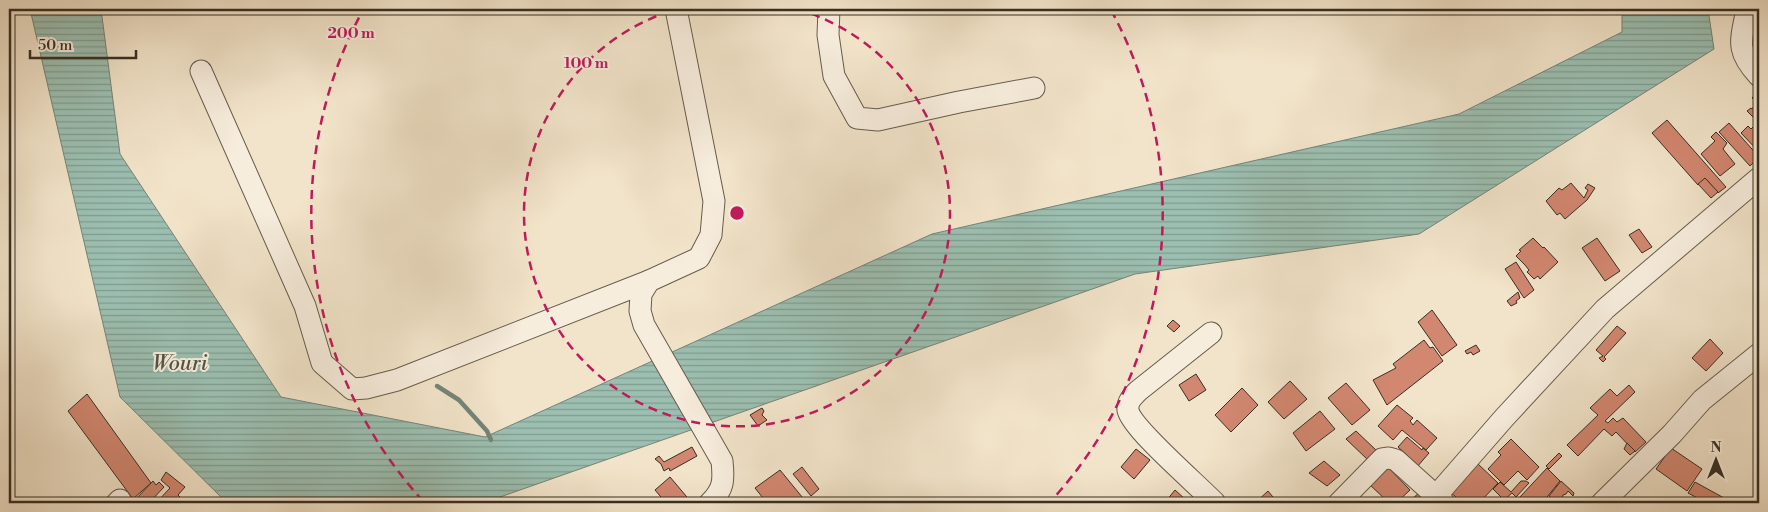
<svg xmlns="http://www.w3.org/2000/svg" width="1768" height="512" font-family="'Libre Bodoni',serif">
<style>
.water{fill:url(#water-rules);stroke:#748578}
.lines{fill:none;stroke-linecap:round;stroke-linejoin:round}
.stream{stroke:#748578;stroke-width:4.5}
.building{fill:#d28770;stroke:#382f23}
.minor-casing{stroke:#665c4d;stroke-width:23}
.minor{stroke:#f7eddd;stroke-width:21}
.ring{fill:none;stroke:#c2185b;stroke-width:2.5;stroke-dasharray:9 6}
.labels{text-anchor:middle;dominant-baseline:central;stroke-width:4;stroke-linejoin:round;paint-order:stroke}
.water-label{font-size:21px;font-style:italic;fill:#515346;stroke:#f7eddd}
.centre{fill:#c2185b;stroke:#f7eddd;stroke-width:2.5}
.ring-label{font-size:15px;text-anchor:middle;font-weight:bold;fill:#c2185b;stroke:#f7eddd;stroke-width:4;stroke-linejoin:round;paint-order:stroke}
</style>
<defs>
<pattern id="water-rules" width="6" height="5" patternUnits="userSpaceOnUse" patternTransform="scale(1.25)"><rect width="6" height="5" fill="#9cbfb1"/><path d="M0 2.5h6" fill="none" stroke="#809c90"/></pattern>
</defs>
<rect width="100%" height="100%" fill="#f2e4ca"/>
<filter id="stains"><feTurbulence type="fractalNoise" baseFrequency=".004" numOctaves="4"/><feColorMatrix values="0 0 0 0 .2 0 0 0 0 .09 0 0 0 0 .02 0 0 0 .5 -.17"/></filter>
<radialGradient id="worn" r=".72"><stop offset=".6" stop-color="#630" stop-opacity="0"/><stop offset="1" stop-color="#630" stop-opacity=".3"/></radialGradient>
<polygon class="water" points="30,9 101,9 120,154 281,397 485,437 932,234 1459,114 1622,32 1622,9 1708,9 1714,49 1419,234 1135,274 483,503 227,503 120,397"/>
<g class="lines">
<polyline class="stream" points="437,386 459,400 487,431 491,440"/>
</g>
<g class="building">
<polygon points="1759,90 1759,123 1747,111 1751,108 1752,109 1757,102 1752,98"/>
<polygon points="1667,120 1726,187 1718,193 1705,178 1698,185 1652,133"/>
<polygon points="1729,123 1759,157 1750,166 1719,132"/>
<polygon points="1757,123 1759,126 1759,152 1741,133 1748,126 1751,129"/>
<polygon points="1716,132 1727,143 1723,149 1735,164 1720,176 1701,154 1715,141 1711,137"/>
<polygon points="1705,178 1718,192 1711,198 1698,184"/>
<polygon points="1571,183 1584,198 1588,190 1585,188 1588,184 1595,188 1587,200 1565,219 1560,213 1557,215 1546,201 1559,188 1562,190"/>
<polygon points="1639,229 1652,247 1642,253 1629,235"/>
<polygon points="1533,238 1543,248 1544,247 1558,262 1540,279 1538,276 1534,279 1527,272 1529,270 1525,265 1516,256 1521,251 1519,250"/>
<polygon points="1597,238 1620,271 1605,281 1582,248"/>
<polygon points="1516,262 1534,290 1524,298 1505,269"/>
<polygon points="1518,292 1520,298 1516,301 1517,303 1511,306 1507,301"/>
<polygon points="1432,310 1457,345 1442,356 1418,322"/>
<polygon points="1173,320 1180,326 1174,332 1167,326"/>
<polygon points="1617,326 1626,333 1604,357 1606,359 1603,362 1599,358 1603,356 1596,350"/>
<polygon points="1710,339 1723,353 1706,371 1692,358"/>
<polygon points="1424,340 1430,348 1433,347 1443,361 1387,405 1373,380 1396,368 1393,364"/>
<polygon points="1476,345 1480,351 1473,355 1471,352 1467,354 1465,351"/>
<polygon points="1196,374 1206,390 1189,401 1179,385"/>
<polygon points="1290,381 1307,399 1284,419 1268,402"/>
<polygon points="1346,383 1370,410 1352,425 1328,398"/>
<polygon points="1629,385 1635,392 1605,421 1608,423 1613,418 1617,422 1623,418 1646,442 1635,452 1616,432 1612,436 1604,429 1578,456 1567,445 1598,415 1590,408 1610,389 1617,396"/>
<polygon points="1242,388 1258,405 1231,432 1215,415"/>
<polygon points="87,394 151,483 133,499 68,411"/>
<polygon points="1397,405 1413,418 1410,421 1413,425 1417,420 1437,438 1426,450 1402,430 1393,440 1378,426"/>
<polygon points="762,408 764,411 762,415 767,420 758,426 750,415"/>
<polygon points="1320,411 1335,429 1306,451 1293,433"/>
<polygon points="1356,431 1377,451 1368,460 1346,439"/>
<polygon points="1407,437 1422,450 1423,448 1429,453 1417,467 1407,459 1409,457 1398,447"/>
<polygon points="1511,439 1539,467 1527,480 1518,471 1504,485 1488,469 1501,455 1498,452"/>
<polygon points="1627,443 1635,451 1630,455 1624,449"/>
<polygon points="692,447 697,456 670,471 669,468 664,471 661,464 655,459 659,456 664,462"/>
<polygon points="1671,448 1702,469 1687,491 1656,469"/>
<polygon points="1136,449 1150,460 1134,479 1121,467"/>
<polygon points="1559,453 1562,456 1549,469 1546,466"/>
<polygon points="1324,461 1340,475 1327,486 1309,473"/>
<polygon points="1477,463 1498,483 1479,503 1463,503 1450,492"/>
<polygon points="1385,464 1410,490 1396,503 1389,503 1367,482"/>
<polygon points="802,467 819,489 811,496 793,474"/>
<polygon points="1547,468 1560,481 1547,497 1553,503 1524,503 1519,498"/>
<polygon points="780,470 807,503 767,503 755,488"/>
<polygon points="166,472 185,487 178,495 186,503 156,503 170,488 161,480"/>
<polygon points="670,477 692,503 666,503 655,490"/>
<polygon points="153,481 156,485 159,482 164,487 149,503 139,503 135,500"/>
<polygon points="1521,481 1526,481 1529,483 1516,497 1512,493 1504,500 1493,489 1500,482 1511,492"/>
<polygon points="1561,481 1574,493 1573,496 1568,491 1566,494 1563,495 1562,500 1559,503 1555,503 1549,496"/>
<polygon points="1695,482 1724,498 1721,503 1707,503 1688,493"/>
<polygon points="1175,490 1185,499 1181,503 1168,503 1166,501"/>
<polygon points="1268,491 1278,503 1255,503"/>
<polygon points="1421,491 1430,503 1405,503 1410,499 1411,500"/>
</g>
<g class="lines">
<g class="minor-casing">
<g id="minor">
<path d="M676 9 714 201 711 235 699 258 649 281 641 294 640 311 644 325 722 461C724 480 724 489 710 503"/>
<polyline points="829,9 828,35 834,76 857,118 878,120 959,102 1034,88"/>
<path d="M1747 9C1741 41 1735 50 1759 76"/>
<polyline points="201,71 305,306 322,363 352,389 366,388 397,380 649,281"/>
<path d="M1211 333 1138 391C1132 397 1127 402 1128 410 1131 428 1199 486 1215 503"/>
<polyline points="117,503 120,500"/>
<polyline points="1339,503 1382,459 1389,458 1396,460 1436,496"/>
<polyline points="1444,503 1436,496 1504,418 1605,309 1759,178"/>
<polyline points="1602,503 1672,434 1702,400 1759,354"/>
</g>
</g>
<use href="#minor" class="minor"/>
</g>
<g class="ring">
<path d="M797 9A213 213 0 1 1 677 9"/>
<path d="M423 501A426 426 0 0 1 363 10M1111 10A426 426 0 0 1 1051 501"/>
</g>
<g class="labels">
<g class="water-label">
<text x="180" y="364">Wouri</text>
</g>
</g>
<circle cx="737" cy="213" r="8" class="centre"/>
<g class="ring-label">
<text x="351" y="38">200 m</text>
<text x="586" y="68">100 m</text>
</g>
<rect width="1768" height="512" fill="none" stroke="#f2e4ca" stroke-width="30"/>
<rect x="10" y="10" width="1748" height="492" fill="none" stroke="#382f23" stroke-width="2.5"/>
<rect x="15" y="15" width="1738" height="482" fill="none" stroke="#382f23"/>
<g transform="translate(1716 460)" stroke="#f7eddd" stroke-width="4" paint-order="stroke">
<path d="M0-4L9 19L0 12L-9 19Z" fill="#382f23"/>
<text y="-8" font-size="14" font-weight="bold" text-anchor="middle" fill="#382f23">N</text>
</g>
<path d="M30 50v8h106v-8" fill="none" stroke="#382f23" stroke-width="2.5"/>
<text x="38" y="50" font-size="15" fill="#382f23" stroke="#f7eddd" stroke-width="4" paint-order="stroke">50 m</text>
<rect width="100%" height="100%" filter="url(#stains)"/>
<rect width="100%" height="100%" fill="url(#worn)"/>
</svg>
